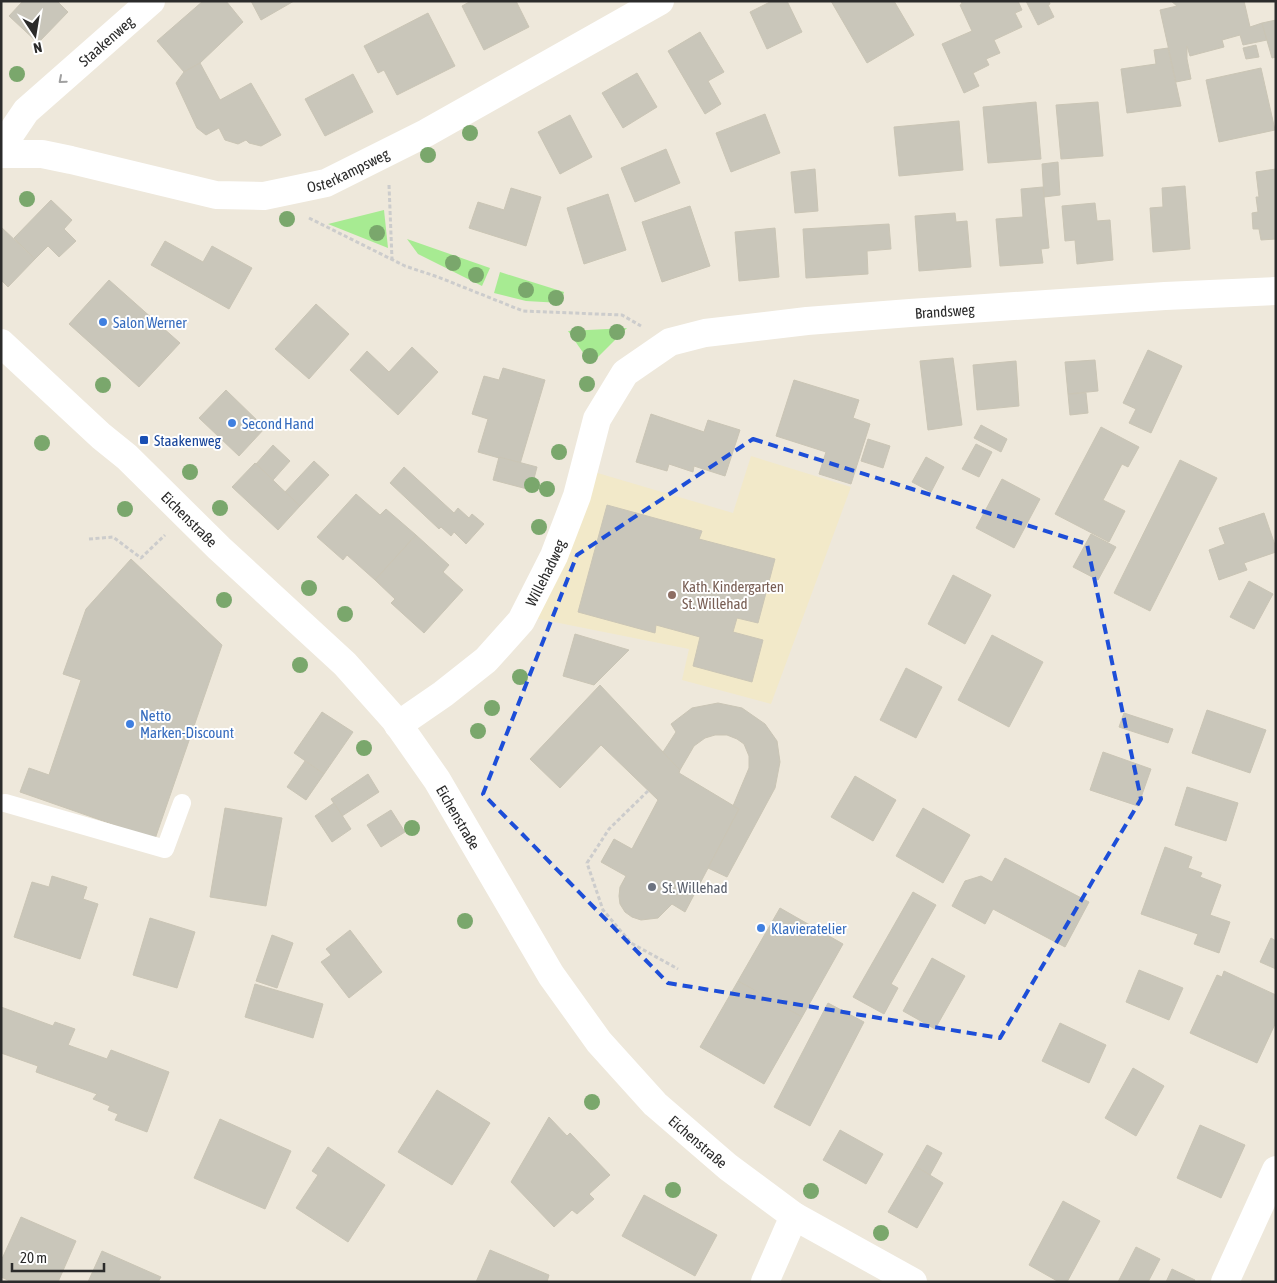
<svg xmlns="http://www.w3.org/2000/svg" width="1277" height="1283" font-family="'Asap Condensed',sans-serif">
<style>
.education{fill:#f2e9c9}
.green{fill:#a7eb92}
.building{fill:#c9c6ba;stroke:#cac5b5}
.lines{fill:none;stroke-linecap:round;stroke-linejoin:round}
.path{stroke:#ccc;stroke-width:3;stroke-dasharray:4 2.5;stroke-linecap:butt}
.lane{stroke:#fff;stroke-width:18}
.street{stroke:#fff;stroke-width:28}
.secondary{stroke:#fff;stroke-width:28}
.tree{fill:#7aa76c}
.oneway{stroke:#a0a0a0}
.marked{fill:none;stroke:#1d4ed8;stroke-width:4;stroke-dasharray:10 6;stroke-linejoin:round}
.shop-dot{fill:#3f7fe0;stroke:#fff;stroke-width:2}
.transit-dot{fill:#1a4fb4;stroke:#fff;stroke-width:2}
.education-dot{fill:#8d6e63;stroke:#fff;stroke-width:2}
.worship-dot{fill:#6b7280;stroke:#fff;stroke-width:2}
.labels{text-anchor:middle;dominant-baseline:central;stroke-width:4;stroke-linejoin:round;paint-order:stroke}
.street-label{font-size:15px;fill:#2b2b2b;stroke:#fff}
.shop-label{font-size:15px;fill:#366cbe;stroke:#fff;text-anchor:start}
.transit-label{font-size:15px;fill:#164399;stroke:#fff;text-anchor:start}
.education-label{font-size:15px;fill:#785e54;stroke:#fff;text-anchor:start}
.worship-label{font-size:15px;fill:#5b616d;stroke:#fff;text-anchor:start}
</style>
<rect width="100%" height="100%" fill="#eee8db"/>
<polygon class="education" points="751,456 851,487 771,704 682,680 689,649 524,616 584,469 733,513"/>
<g class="green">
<polygon points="384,210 388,248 328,224"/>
<polygon points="407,239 490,268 482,286 418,254"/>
<polygon points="500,272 564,292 561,303 526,301 494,293"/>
<polygon points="627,328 591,364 568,331"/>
</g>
<g class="building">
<polygon points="23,1 57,1 68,12 38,43 9,16"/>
<polygon points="203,1 226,1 243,22 200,63 184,72 157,41"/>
<polygon points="251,1 294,1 261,20"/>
<polygon points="471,1 516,1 529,27 484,50 462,6"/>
<polygon points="772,1 787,1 802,32 767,49 750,12"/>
<polygon points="831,1 894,1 914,35 867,63"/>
<polygon points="961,1 1018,1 1022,10 1015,13 1022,27 994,40 1000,53 986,59 989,65 973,73 979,86 964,93 942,44 972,31 960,5 962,4"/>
<polygon points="1026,1 1049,1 1050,4 1048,5 1054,17 1038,25"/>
<polygon points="1171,1 1244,1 1250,27 1262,23 1267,40 1243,45 1240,35 1222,40 1224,47 1190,56 1187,46 1187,59 1191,79 1176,82 1160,10 1177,6"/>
<polygon points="428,13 455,66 397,95 384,70 378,73 364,46"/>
<polygon points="1276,20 1276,57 1272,58 1262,23"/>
<polygon points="700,32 724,72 708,81 721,104 705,114 668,51"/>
<polygon points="1256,45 1259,57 1246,59 1243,48"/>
<polygon points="1168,48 1181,106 1127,113 1121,69 1156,64 1154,50"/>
<polygon points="200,63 220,100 251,83 281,135 261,146 249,143 246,140 238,144 225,140 219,128 206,135 197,128 176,83 184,72"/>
<polygon points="1261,68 1275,130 1219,142 1206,80"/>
<polygon points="637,73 657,107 623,128 602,93"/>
<polygon points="353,74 373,112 325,136 305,99"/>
<polygon points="1036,102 1041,159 988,163 983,107"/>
<polygon points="1098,102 1103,156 1061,159 1056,105"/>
<polygon points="765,114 780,153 731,172 716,133"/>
<polygon points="570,115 592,157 560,174 538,132"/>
<polygon points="959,121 963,170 899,176 894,127"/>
<polygon points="666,149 680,183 635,202 621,168"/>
<polygon points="1058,162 1060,195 1044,197 1042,164"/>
<polygon points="815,169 818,211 795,213 791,172"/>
<polygon points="1276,169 1276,239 1261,240 1259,229 1253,229 1252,213 1258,212 1256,197 1259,197 1256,172"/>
<polygon points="1185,186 1190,249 1153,252 1150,208 1163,207 1162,188"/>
<polygon points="1043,187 1049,248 1041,249 1043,263 1000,266 996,219 1023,217 1021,189"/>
<polygon points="511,188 541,197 526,246 469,228 478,202 504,210"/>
<polygon points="608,194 626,250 584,264 567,208"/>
<polygon points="51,200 72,220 64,229 76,241 59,257 48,246 35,259 14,238"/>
<polygon points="1095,203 1097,221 1110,220 1113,260 1077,264 1075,240 1065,241 1062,206"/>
<polygon points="690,206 710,266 662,282 642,222"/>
<polygon points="955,213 956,222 967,221 971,267 919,271 915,216"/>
<polygon points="889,224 891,249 867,251 868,274 806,278 803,229"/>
<polygon points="1,227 35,259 8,287 1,280"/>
<polygon points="775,228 779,277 739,281 735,232"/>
<polygon points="165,241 203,262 212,246 252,268 229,309 151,265"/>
<polygon points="109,280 180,343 139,387 69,324"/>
<polygon points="316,304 349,334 309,379 275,349"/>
<polygon points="412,347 438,372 398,415 350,370 367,351 389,372"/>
<polygon points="1148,350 1182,366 1151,433 1129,423 1136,409 1123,403"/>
<polygon points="953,358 962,425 928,430 920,361"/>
<polygon points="1095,360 1098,391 1068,394 1065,362"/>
<polygon points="1016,361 1019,406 977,410 973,365"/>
<polygon points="503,368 545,380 520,464 478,452 488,419 472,414 484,376 499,380"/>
<polygon points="794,380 859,400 853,418 870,424 851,484 819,474 826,452 776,436"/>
<polygon points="226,390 265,428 239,456 199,418"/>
<polygon points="1086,393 1088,413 1070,415 1068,394"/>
<polygon points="651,414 704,432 708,420 740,430 725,476 694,466 693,472 669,464 667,471 636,462"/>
<polygon points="981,425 1007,439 1001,452 974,438"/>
<polygon points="1101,427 1139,447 1128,467 1122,464 1103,500 1125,511 1109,542 1055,514"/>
<polygon points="868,439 890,446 883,468 861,461"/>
<polygon points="976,444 992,452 979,477 962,469"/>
<polygon points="273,445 290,461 273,480 256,464"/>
<polygon points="499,457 537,467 531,490 493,480"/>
<polygon points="926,457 944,467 931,492 912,482"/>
<polygon points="1180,460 1217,478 1150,611 1114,593"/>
<polygon points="314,461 329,475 300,506 285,492"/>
<polygon points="255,463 300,506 278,530 232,487"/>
<polygon points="404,467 454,513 458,508 469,518 472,514 484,524 466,544 454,532 451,536 441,527 439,529 390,483"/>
<polygon points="1002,479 1040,499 1014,548 976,528"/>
<polygon points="356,494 380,515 386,509 416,535 375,580 347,555 343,560 317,537"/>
<polygon points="607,505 702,531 699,539 775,559 758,623 737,618 733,632 763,640 752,682 693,666 700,637 656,625 655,633 578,612"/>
<polygon points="1264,513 1276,548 1276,552 1244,563 1247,570 1219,580 1209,550 1225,544 1219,528"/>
<polygon points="1091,534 1116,547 1098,580 1073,567"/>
<polygon points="416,535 449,565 443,572 463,590 424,633 391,603 395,599 375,580"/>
<polygon points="131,559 222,645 155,839 20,792 29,768 49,775 81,680 63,674 86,609"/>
<polygon points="953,575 991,595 965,644 928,624"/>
<polygon points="1249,581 1273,594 1254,629 1230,617"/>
<polygon points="575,634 629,650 594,685 563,676"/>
<polygon points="992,635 1043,662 1009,727 958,700"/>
<polygon points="906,668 942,687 916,738 880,720"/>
<polygon points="600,685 680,770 679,773 739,809 685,912 672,904 658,918 641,920 632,917 625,912 620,904 619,896 620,887 626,876 601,862 614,839 632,849 658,800 601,745 560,788 530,759"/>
<polygon points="718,703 742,708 765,724 777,741 780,762 775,788 727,877 708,868 739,809 733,806 749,768 749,756 744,744 737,739 727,735 715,735 705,738 694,746 680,770 663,752 676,732 671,724 692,708"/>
<polygon points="1207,710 1266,730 1250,773 1192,753"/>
<polygon points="322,712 353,732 324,774 294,753"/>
<polygon points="1124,713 1173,729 1168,743 1119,727"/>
<polygon points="1103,752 1151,769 1138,806 1090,790"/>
<polygon points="305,761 324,774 306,800 287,787"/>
<polygon points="368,774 379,792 342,816 331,799"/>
<polygon points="855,776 896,800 873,841 831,817"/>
<polygon points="1187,787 1238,803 1226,841 1175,825"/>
<polygon points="334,803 351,829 332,842 315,816"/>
<polygon points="225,808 282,818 266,906 210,897"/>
<polygon points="923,808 970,835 943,883 896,856"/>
<polygon points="391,810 405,832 381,847 367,825"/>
<polygon points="1165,847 1192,857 1188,868 1202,873 1200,877 1221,885 1210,915 1230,922 1219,953 1194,944 1198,934 1141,914"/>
<polygon points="1005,858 1089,902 1065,947 993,909 985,924 952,906 965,881 981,876 992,882"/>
<polygon points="52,876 87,887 83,899 98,904 80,959 14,937 32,882 49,887"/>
<polygon points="913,892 936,905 891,984 898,988 884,1014 853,997"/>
<polygon points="780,908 843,944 802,1017 738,981"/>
<polygon points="150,918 195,932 177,988 133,975"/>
<polygon points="350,930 382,972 349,998 321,962 331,955 326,949"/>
<polygon points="272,935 293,943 277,988 256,981"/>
<polygon points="1271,938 1276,941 1276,969 1260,962"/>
<polygon points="932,958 965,976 935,1029 903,1011"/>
<polygon points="1139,970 1183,988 1169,1020 1126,1002"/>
<polygon points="1224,971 1276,995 1276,1022 1257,1063 1190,1033 1217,975 1222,977"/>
<polygon points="738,981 802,1017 764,1084 700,1047"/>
<polygon points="255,984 323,1004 313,1038 245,1017"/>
<polygon points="828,1003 864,1022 810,1126 774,1107"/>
<polygon points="1,1007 53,1026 55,1022 75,1029 68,1045 107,1059 111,1050 169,1072 147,1132 115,1120 118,1114 108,1110 110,1106 93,1099 97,1094 36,1072 38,1066 1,1053"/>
<polygon points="1060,1023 1106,1045 1089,1083 1042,1061"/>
<polygon points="1133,1068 1164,1086 1136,1136 1105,1118"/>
<polygon points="437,1090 490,1123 452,1185 398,1152"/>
<polygon points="549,1117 567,1136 570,1133 610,1175 589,1194 594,1199 577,1214 572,1210 554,1227 511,1182"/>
<polygon points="220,1119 291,1151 265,1209 194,1178"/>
<polygon points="1200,1125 1245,1145 1221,1198 1177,1178"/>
<polygon points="840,1130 883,1154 866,1184 823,1160"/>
<polygon points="927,1145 942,1153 930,1175 915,1166"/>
<polygon points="328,1147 385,1185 348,1242 296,1208 318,1175 312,1171"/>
<polygon points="915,1166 943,1183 917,1228 888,1212"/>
<polygon points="644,1195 717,1235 695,1276 622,1236"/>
<polygon points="1063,1201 1100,1221 1067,1282 1059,1282 1029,1265"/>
<polygon points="21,1217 76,1241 58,1282 12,1282 1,1277 1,1261"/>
<polygon points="1136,1247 1160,1259 1148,1282 1118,1282"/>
<polygon points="490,1250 549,1275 547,1282 476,1282"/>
<polygon points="102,1251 161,1277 158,1282 88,1282"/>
<polygon points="1172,1269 1195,1280 1194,1282 1166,1282"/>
</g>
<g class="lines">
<g class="path">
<polyline points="389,185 392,259"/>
<polyline points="309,218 405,266 438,277 523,311 622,315 641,326"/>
<polyline points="89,539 113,537 141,558 165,535"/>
<polyline points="648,791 609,829 587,863 603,910 631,943 678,969"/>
</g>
<polyline class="lane" points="5,803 165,849 182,803"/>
<g class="street">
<path id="s1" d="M1 148 26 111 151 1"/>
<path id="s2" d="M1 154H42L71 160 216 195 264 196 326 183 426 133 660 1"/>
<path id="s3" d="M398 725 443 694 486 660 521 621 554 556 577 496 597 419 625 373 670 342 705 333 807 321 910 313 1165 296 1276 291"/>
<polyline points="765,1282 794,1216"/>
<polyline points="1225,1282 1276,1170"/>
</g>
<path class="secondary" id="s4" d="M1 343 101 436 127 457 219 548 345 664 395 720 437 780 551 975 599 1042 655 1104 728 1167 794 1216 913 1282"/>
</g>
<g class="tree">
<circle cx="17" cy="74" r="8"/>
<circle cx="470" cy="133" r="8"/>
<circle cx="428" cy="155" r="8"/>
<circle cx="27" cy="199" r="8"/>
<circle cx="287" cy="219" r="8"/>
<circle cx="377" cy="233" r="8"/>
<circle cx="453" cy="263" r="8"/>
<circle cx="476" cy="275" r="8"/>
<circle cx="526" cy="290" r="8"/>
<circle cx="556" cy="298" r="8"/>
<circle cx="617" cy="332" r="8"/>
<circle cx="578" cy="334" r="8"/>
<circle cx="590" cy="356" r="8"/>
<circle cx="587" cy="384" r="8"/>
<circle cx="103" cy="385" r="8"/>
<circle cx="42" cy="443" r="8"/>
<circle cx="559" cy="452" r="8"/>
<circle cx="190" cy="472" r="8"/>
<circle cx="532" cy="485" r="8"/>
<circle cx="547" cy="489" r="8"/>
<circle cx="220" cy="508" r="8"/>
<circle cx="125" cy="509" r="8"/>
<circle cx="539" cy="527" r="8"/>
<circle cx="309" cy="588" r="8"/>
<circle cx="224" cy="600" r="8"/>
<circle cx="345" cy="614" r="8"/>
<circle cx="300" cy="665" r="8"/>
<circle cx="520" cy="677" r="8"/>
<circle cx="492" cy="708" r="8"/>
<circle cx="478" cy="731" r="8"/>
<circle cx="364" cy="748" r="8"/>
<circle cx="412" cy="828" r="8"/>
<circle cx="465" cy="921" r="8"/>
<circle cx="592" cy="1102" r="8"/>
<circle cx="673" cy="1190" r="8"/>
<circle cx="811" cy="1191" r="8"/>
<circle cx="881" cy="1233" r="8"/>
</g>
<defs><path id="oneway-chevron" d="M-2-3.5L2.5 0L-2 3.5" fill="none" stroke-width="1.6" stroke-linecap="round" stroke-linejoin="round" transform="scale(1.25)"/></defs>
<use class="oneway" href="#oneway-chevron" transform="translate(62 80) rotate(139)"/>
<path class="marked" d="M753 439 1087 544 1141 799 1000 1038 668 983 483 794 577 555Z"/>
<g class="shop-dot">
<circle cx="103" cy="322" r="5"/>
<circle cx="232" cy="423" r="5"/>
<circle cx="130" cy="724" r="5"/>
<circle cx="761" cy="928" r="5"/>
</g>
<rect class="transit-dot" x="139" y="435" width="10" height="10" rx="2.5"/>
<circle class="education-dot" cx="672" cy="595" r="5"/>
<circle class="worship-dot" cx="652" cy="887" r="5"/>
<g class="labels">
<g class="street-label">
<text stroke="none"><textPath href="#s1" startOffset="151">Staakenweg</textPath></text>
<text stroke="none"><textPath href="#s2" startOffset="356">Osterkampsweg</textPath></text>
<text stroke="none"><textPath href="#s3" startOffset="764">Brandsweg</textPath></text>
<text stroke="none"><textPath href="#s4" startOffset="258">Eichenstraße</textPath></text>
<text stroke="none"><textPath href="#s3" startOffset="216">Willehadweg</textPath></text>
<text stroke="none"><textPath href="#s4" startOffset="662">Eichenstraße</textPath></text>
<text stroke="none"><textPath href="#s4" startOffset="1068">Eichenstraße</textPath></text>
</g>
<g class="shop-label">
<text x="113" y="322">Salon Werner</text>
<text x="242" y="423">Second Hand</text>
<text x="140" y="715">Netto<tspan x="140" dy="17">Marken-Discount</tspan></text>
<text x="771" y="928">Klavieratelier</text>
</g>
<g class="transit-label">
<text x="154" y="440">Staakenweg</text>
</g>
<g class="education-label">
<text x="682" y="586">Kath. Kindergarten<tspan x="682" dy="17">St. Willehad</tspan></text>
</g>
<g class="worship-label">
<text x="662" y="887">St. Willehad</text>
</g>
</g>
<rect width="1277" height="1283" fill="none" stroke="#2b2b2b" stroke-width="5"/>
<g transform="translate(35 35) rotate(168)" stroke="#ffffff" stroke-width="4" paint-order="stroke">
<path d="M0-4L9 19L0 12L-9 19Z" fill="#2b2b2b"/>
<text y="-8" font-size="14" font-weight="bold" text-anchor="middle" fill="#2b2b2b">N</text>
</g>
<path d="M12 1263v8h92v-8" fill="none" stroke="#2b2b2b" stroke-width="2.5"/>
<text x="20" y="1263" font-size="15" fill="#2b2b2b" stroke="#ffffff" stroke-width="4" paint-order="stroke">20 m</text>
</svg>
